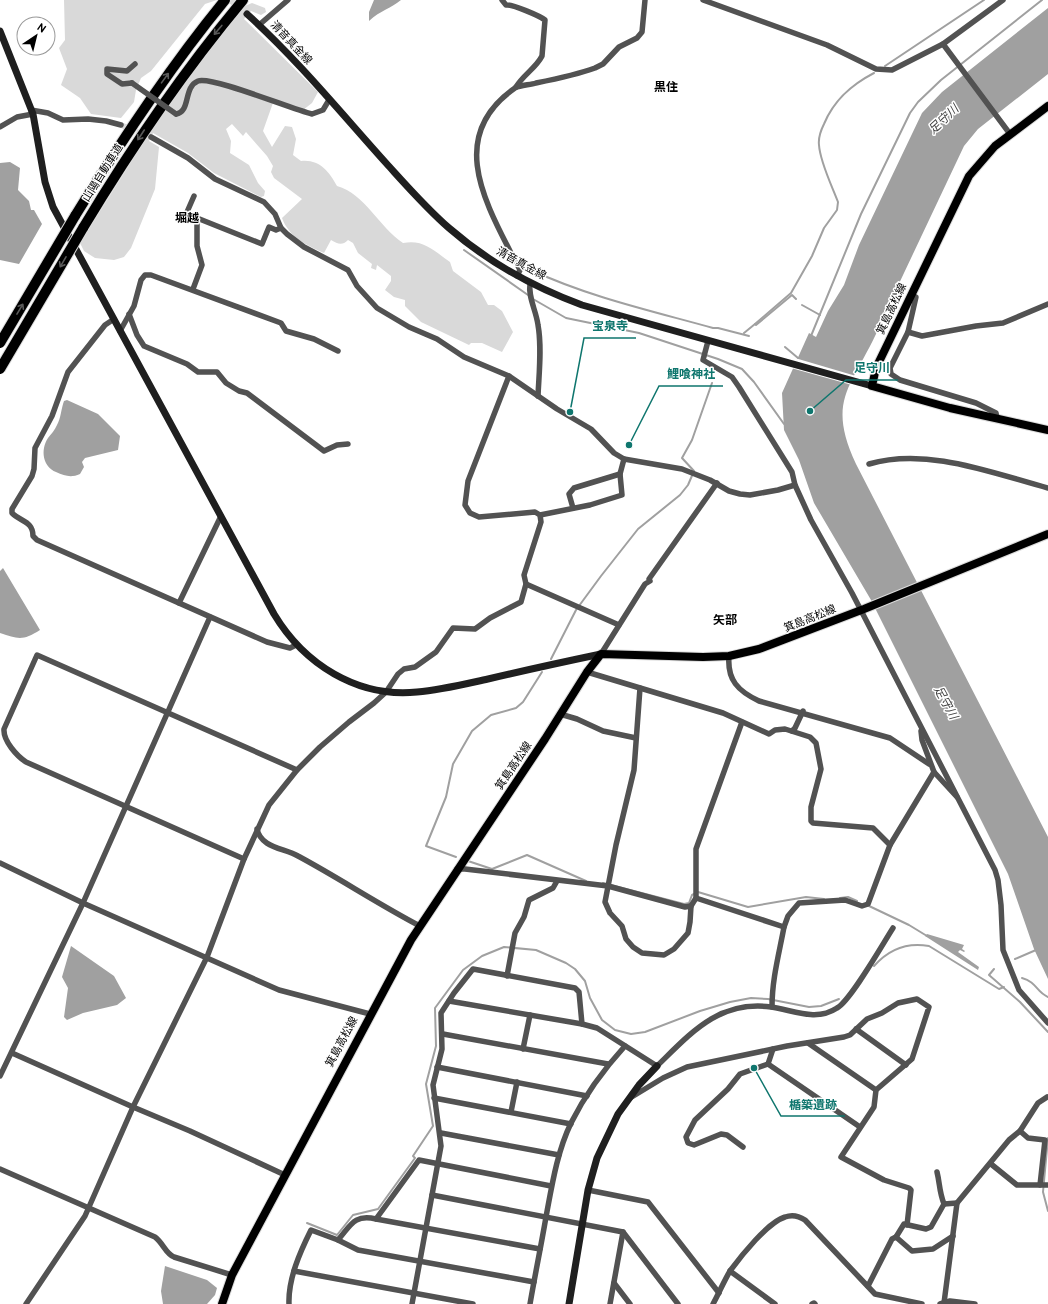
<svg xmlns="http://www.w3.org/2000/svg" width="1048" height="1304" font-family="Overpass,'Noto Sans JP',sans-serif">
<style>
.green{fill:#d9d9d9}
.water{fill:#a0a0a0}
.pier{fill:#fff}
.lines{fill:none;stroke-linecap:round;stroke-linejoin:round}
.stream{stroke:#a0a0a0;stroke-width:2}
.street-tunnel{stroke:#d9d9d9;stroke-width:5.5;stroke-dasharray:5.5 3;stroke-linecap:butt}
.secondary-tunnel{stroke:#d9d9d9;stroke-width:7;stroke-dasharray:7 3.5;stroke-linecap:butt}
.primary-casing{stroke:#dbdbdb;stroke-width:10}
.highway-casing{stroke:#dbdbdb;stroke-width:12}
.street{stroke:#525252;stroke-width:5.5}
.secondary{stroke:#1f1f1f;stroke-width:7}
.primary{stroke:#000;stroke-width:8}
.highway{stroke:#000;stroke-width:10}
.highway-bridge-casing{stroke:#dbdbdb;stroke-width:12;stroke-linecap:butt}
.street-bridge{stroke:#525252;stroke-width:5.5}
.highway-bridge{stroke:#000;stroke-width:10}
.oneway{stroke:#595959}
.labels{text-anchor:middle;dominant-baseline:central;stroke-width:3;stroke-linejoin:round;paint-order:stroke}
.street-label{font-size:11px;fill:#000;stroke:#fff}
.neighbourhood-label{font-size:12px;font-weight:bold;fill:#000;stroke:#fff}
.water-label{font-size:12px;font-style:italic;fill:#414141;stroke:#fff}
.leader{fill:none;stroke:#0f766e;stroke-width:1.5}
.callout-dot{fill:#0f766e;stroke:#fff;stroke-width:1.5}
.callout-label{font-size:12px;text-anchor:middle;font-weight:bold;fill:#0f766e;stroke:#fff;stroke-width:3;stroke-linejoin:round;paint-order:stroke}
</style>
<rect width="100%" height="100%" fill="#fff"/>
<g class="green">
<polygon points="64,0 217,0 205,4 151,71 141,78 136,90 134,102 121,118 91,114 80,98 61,85 67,69 59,48 65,40"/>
<path d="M252 3 265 8 266 12 261 15 251 11 244 19 318 92 312 103 303 110 274 100 263 131 272 147 285 126 292 127 296 139 293 155 301 161C319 159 329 171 337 186 365 194 379 227 403 243 424 239 434 251 450 262L453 271 481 292 488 305H494L502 311 513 332 502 352 482 343H471L469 345 421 322 405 306V300L394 297 385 290 391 281V276L377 265 376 270 371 268 372 264 358 253 353 243 348 240C342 246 338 244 331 240L324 253C306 245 289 237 282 218L302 199 274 178 271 172 273 166 267 156 246 132 243 136 232 124 226 129 231 141 230 153 249 165 258 183 265 191 264 196 261 197 214 173 188 153 153 133 149 141 159 147 155 189 131 248 124 257 114 260 95 258 84 251 80 243 160 116 215 42 245 6Z"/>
</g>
<g class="water">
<path d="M374 0H401C390 9 381 10 369 21V12Z"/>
<path d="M1048 8V74L978 129 964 146 878 328 876 334C850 389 827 401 856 464L1048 837V979L1034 949 1008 874 871 600 814 503 799 460 784 430 782 393 809 333 816 337 828 311 844 285 859 245 922 113 942 92Z"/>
<polygon points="10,162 20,168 18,190 29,201 31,210 34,210 42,224 19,264 0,260 0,163"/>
<path d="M67 400 98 414 120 436 118 450 85 458 82 462 84 467 80 474C71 478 65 476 56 472 43 467 40 450 48 438 51 434 55 430 57 425 61 418 61 409 64 401Z"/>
<path d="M3 568 40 630C23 641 18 639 0 633V571Z"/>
<polygon points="927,934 964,945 962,949 965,951 964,952 960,950 958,952 979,967 978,970 925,936"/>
<polygon points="71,946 114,976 126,998 117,1005 83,1013 67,1020 64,1017 68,988 62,977"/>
<polygon points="165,1266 207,1280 217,1288 215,1295 207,1304 163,1304 161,1291"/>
</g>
<polygon class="pier" points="795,358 856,376 852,385 791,368"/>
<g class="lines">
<g class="stream">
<polyline points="885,66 984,0"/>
<polyline points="464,250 528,295"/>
<path d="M531 270C589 297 652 311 713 328H718L749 336"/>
<polyline points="533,299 566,318 639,333 718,359 742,369 754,382 784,424"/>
<polyline points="802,305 820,315"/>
<path d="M755 324 791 293 812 256 824 228 837 210 838 202C832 186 820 162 819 145 818 137 821 130 824 124 834 100 851 85 874 73"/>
<polyline points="744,333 755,324 756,325 792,295 796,299"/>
<polyline points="811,336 861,214 910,113 918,102 941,80 1042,0"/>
<polyline points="785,347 798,358"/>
<polyline points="551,659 576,610 601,576 638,529 680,495 688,485 694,471 682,458 692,440 712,383"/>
<polyline points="456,857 426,846 446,797 453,764 472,731 491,715 516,708 523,702 542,672"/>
<polyline points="468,861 492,869 527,855 586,881"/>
<polyline points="603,883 684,904 689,903 692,895 698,892 748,907 806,897 824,899"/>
<polyline points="840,898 848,897 857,901"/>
<polyline points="867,905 909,925 927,936"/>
<polyline points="1015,959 1036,950"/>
<path d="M874 966C889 949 907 942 929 946L999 989 1004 987"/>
<polyline points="994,969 989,975 1020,1002 1048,1032"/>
<path d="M1022 978C1037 982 1036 992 1048 997"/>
<polyline points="1048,1138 1043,1192 1048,1211"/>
<polyline points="307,1223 337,1235 353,1215 378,1209 415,1158 413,1156 433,1126 426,1084 436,1046 435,1008 463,970 482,956 504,947 536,950 566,963 575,969 585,981 590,998 602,1020 615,1030 631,1034 645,1032 700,1011 730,1002 751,998 768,999 809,1007 821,1006 839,999"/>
</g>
<polyline class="street-tunnel" points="121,125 145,135"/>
<polyline class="secondary-tunnel" points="231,0 247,14"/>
<g class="primary-casing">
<g id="primary">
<polyline points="1048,106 995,146 969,176 876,368 872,386 950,408 1048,430"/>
<polyline points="222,1304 232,1275 411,940 545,739 587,672 601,654 703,657 729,656 759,649 864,609 1048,534"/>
</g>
</g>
<g class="highway-casing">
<g id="highway">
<path d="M75 216C121 141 169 68 225 0"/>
<path d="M83 228C131 148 183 72 243 0"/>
</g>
</g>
<g class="street">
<path d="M502 0 506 5C512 4 540 16 545 20L542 56C536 68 523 75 516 87"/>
<polyline points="703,0 827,45 876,69 892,70 943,44 1010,134"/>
<polyline points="259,25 288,0"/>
<polyline points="943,44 1003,0"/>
<polyline points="132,83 122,84 107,74 107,69 127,71 135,64"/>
<polyline points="31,110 48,113 63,120 88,119 106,121 121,125"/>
<path d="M176 114C191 112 183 87 198 81 212 76 291 109 312 114L323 110 329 100"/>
<polyline points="0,127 17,117 33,114"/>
<polyline points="151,137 188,158 215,179 264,202 275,214 281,228 287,234 304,247 348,270 357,286 377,308 409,327 437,339 464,357 509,376 557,409 591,429 614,453 624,459 682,469 710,480 729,491 740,494 750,495 778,490 795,485"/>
<polyline points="194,196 187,212 197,218 262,244 269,227 276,230 281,228"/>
<path d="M517 276 520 270C517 263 513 258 510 251 481 195 450 133 515 88 520 85 530 85 536 83 556 79 576 75 595 68L603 64 619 47 637 38 642 32 645 0"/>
<path d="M530 283C528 298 536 310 538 325 542 347 539 373 538 396"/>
<polyline points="193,289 202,265 197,246 197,218"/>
<polyline points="911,295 916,297 908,332 890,368 891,374 900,380 976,403 996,413 997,418"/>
<polyline points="129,314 137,335 144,346 187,364 198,372 217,372 226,383 239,391 247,393 324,451 337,445 348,444"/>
<path d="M114 319 105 325 68 372 52 416 35 448 34 469 32 476 12 509V513C21 522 33 521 33 536L37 540 267 642 290 648 296 645"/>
<polyline points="120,331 134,306 141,280 145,275 151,275 281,323 286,331 314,339 338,351"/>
<polyline points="908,332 922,336 976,326 1003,323 1048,304"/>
<polyline points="708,341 703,360 732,377 739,387 792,472 795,485 811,520 852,593 995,870 998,880 1001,905 1003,950 1019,990 1048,1023"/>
<path d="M869 464C927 447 992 473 1048 488"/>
<polyline points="573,508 569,494 574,488 620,474"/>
<polyline points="540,515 590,505 622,495 620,474 624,459"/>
<polyline points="526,584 619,625"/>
<polyline points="179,603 221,516"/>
<polyline points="601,654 645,584 650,581 649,579 717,483"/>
<path d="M729 656C727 680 738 691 759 701L890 738 929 764"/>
<polyline points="587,672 723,713 769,734 775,730 785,729 810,737 816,743 821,769 811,807 811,821 813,823 873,828 890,845"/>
<polyline points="640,688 634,770 616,845 605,902 610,913 622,926 626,939 633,947 642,953 664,955 674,949 688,933 690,922 691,906 696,898 696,849 742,722"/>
<polyline points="560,714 577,719 603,731 636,738"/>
<polyline points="792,731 795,728 803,711"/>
<polyline points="934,772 957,797"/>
<path d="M257 829C261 848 284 848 298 856 339 878 378 904 420 926"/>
<path d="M244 859 26 762C17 756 3 741 4 729L37 655 297 770"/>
<polyline points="0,863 83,903 279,990 370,1014"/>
<polyline points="457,869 465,869 608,886 685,907 691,906"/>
<polyline points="696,898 784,927 788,916 799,903 845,900 862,906 868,904 890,845 934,772 922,740 921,731"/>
<polyline points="507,976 515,933 524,917 529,900 553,888 557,881"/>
<polyline points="449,1001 582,1024"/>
<path d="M772 1007C772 979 779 954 784 927"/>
<polyline points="856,1029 906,1065"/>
<polyline points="443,1034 608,1064"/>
<polyline points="808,1043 876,1090"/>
<polyline points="523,1049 530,1015"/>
<polyline points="773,1049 768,1064 860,1127"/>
<polyline points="12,1053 133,1107 190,1131 285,1175"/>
<polyline points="437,1067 587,1096"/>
<polyline points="0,1076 83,903 210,617"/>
<polyline points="434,1098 571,1124"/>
<polyline points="630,1098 663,1078 687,1067 787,1046 844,1037 850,1035 867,1019 882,1013 898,1003 917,999 929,1007 912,1059 876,1090 874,1107 841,1157 884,1180 909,1188 911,1190 907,1225"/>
<polyline points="511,1112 517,1082"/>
<polyline points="1020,1131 1028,1138 1045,1140 1040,1185"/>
<polyline points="441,1133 559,1155"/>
<polyline points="743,1147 727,1135 721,1134 694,1145 688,1143 686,1137 695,1120 728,1089 740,1074 768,1064"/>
<polyline points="991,1164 1017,1185 1048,1185"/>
<path d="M0 1169 155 1237C163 1243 166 1254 174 1257L232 1275"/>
<path d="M937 1172C940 1184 939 1191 944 1204L957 1203"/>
<polyline points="588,1190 648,1202 719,1293"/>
<polyline points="432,1195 623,1232 678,1304"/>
<polyline points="376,1219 540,1249"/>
<polyline points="896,1237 904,1224 926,1229 931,1227 944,1204"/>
<polyline points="338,1240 358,1250 534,1282"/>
<polyline points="294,1271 473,1304"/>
<polyline points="730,1271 775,1304"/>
<polyline points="614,1283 630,1304"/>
<polyline points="868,1286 892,1239 896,1237 912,1251 933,1249 953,1236"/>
<polyline points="944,1303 957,1203 1009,1140 1020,1131 1038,1103 1047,1097"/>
<polyline points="26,1304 85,1216 133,1107 207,957 244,859 269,805 297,770 320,747 349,722 374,703 386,692 398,674 404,669 415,667 436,652 453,628 475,629 490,618 521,602 526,584 524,575 541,522 540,515 535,512 479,517 470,513 465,505 468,481 509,376"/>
<path d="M289 1304C288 1279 300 1252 311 1230L338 1240C351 1225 354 1214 376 1219L419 1160 551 1186"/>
<path d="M412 1304 441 1146 433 1085 442 1049 441 1013 454 993 473 969 575 988 579 992 582 1024 597 1028 657 1066C691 1033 719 1000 771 1007 793 1010 816 1022 837 1008 851 1000 882 945 893 928"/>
<path d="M530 1304C535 1275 541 1246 546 1217 552 1185 557 1152 571 1123 585 1095 604 1069 625 1046"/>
<polyline points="610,1304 623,1232"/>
<path d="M713 1304C719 1293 724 1281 730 1271 741 1256 768 1222 785 1217 793 1214 799 1216 805 1220L875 1294 922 1304"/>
<polyline points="812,1304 814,1303 815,1304"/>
<polyline points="940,1304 950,1301 975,1304"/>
</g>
<g class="secondary">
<path d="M247 14C297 59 341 113 386 163 406 185 426 208 449 228 488 262 533 287 582 305L872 386"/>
<path d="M0 31 33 114 45 182 53 207 274 614C304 664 357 698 417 692 441 690 465 684 488 679 526 670 563 662 601 654"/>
<polyline points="569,1304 588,1190 597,1158 618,1114 639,1085 657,1066"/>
</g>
<use href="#primary" class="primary"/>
<use href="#highway" class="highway"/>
<g class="highway-bridge-casing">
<g id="highway-bridge">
<polyline points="0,343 75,216"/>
<polyline points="0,369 83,228"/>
</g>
</g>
<polyline class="street-bridge" points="132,83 176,114"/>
<use href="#highway-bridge" class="highway-bridge"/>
</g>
<defs><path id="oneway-shaft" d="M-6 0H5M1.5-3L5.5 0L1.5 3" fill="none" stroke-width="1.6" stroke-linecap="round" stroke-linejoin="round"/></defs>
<g class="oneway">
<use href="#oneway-shaft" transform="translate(218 30) rotate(130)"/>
<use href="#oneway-shaft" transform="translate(165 78) rotate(-54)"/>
<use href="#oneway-shaft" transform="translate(141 135) rotate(123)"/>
<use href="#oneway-shaft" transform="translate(63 262) rotate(120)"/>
<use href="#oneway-shaft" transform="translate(20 309) rotate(-59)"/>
</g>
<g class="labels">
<g class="street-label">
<text transform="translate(291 43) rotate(47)">清音真金線</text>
<text transform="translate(103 173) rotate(-58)">山陽自動車道</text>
<text transform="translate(521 264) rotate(29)">清音真金線</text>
<text transform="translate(892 309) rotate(-65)">箕島高松線</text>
<text transform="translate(810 619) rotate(-22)">箕島高松線</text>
<text transform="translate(514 766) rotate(-56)">箕島高松線</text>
<text transform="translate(342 1042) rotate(-62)">箕島高松線</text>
</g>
<g class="neighbourhood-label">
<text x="666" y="88">黒住</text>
<text x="187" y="219">堀越</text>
<text x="725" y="621">矢部</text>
</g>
<g class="water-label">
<text transform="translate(944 120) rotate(-43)">足守川</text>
<text transform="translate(945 703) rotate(61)">足守川</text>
</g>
</g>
<path class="leader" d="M570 412L584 338H636M810 411L846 380H898M629 445L659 386H723M754 1068L781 1116H845"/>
<g class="callout-dot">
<circle cx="570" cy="412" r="4"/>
<circle cx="810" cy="411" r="4"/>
<circle cx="629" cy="445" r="4"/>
<circle cx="754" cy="1068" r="4"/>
</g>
<g class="callout-label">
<text x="610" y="330">宝泉寺</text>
<text x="872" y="372">足守川</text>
<text x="691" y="378">鯉喰神社</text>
<text x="813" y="1109">楯築遺跡</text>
</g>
<g transform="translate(36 36) rotate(35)"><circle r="19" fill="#ffffff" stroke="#999999"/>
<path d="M0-3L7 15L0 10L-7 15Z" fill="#000000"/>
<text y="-6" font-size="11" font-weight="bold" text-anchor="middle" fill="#000000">N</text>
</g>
</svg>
